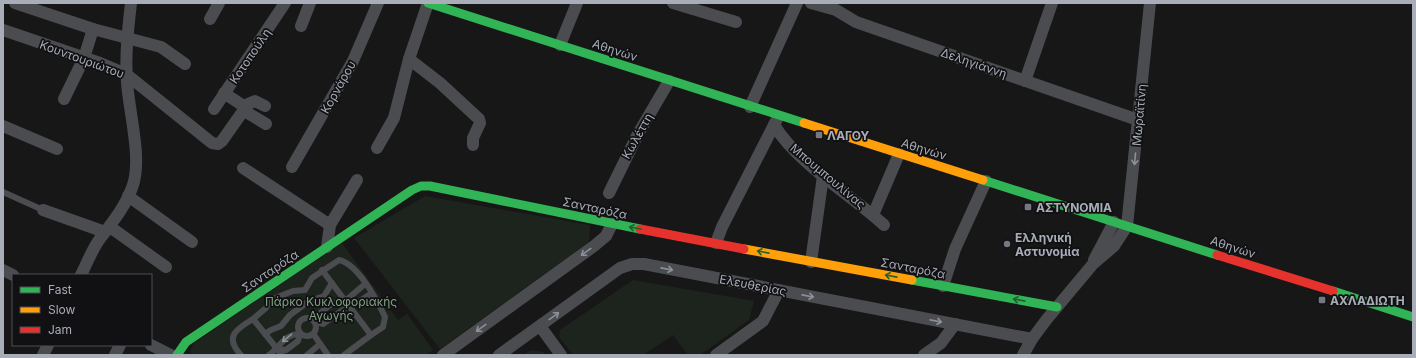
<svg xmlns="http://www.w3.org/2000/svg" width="1416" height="358" font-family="Inter,sans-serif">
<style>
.green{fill:#1d241e}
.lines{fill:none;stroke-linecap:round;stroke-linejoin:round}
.lane{stroke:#4b4c50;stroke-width:6}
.street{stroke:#4b4c50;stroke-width:12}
.fast{stroke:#30b455;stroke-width:9}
.slow{stroke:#ff9f0a;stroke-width:9}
.jam{stroke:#e5322d;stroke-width:9}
.oneway{stroke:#8c9099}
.oneway2{stroke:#206234}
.poi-dot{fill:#757880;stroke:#111113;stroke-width:1.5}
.labels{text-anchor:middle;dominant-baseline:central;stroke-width:3.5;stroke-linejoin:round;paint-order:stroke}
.street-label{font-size:12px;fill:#a8adb8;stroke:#111113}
.poi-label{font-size:12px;font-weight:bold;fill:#a8adb8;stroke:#111113;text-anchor:start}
.park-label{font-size:12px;fill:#7fa381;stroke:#111113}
</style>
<rect width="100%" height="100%" fill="#171717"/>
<g class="green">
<polygon points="425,196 590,225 589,242 440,349 354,238"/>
<polygon points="342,243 398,320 407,314 433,350 426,355 193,355 190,352 193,344"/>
<polygon points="633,280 754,301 749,320 700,355 688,355 673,335 643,355 573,355 559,337 560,330"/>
<polygon points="531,350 543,352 545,355 524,355"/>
</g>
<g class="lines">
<g class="lane">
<polyline points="3,192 43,210"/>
<polyline points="322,270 371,335 344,355"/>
<path d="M365 284 345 301 344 309 323 324 315 321C318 314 330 303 339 301 344 299 350 302 355 304L372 293"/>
<circle cx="307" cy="327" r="9"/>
<path d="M253 319 266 308 270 300 293 291 305 290 312 278 339 260C358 264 377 300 385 317L383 327 371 335"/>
<polyline points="265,334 271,330 281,326 290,315 309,301 324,296 332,283"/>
<polyline points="314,335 328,355"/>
<path d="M241 355C224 337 236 329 253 319L282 355"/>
<path d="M269 355C280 347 284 334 300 334L298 341 286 350 278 349"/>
<polyline points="307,355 320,344"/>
</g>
<g class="street">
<polyline points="15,3 93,29 161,47 185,64"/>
<polyline points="673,3 736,22"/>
<polyline points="811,3 836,10 856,22 1138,120"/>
<polyline points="210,19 219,3"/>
<polyline points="301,26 310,3"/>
<polyline points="3,30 100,63 126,74 212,143 218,144 222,141 248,104 255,101 265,106"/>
<polyline points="560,45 577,3"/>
<polyline points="409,59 440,83 479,119 480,123 473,138 473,145"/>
<polyline points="1025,81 1052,3"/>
<polyline points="224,93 245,107"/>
<polyline points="64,99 84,58 93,29"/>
<polyline points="750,107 797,3"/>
<polyline points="214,109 285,3"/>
<polyline points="243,110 266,124"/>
<path d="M774 125C799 165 850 194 884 225"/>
<polyline points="3,126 57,149"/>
<polyline points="377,148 394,118 409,59 428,3"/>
<polyline points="292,167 353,61 378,3"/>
<polyline points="243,168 330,225 327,247"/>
<polyline points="609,193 638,134 669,81"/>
<polyline points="128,196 192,242"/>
<polyline points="43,210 105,232"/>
<polyline points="873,215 899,154"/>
<polyline points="330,225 357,180"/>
<polyline points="110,227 166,267"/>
<polyline points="716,243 722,227 777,119"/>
<polyline points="1094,260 1114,222"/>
<polyline points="811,262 823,176"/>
<polyline points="3,270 13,275"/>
<path d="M81 275C87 263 92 250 99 240 112 223 126 206 133 185 142 158 129 112 127 82 125 56 128 29 131 3"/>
<polyline points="943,286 955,249 986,181"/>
<polyline points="540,326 561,355"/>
<polyline points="151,345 171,355"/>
<polyline points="43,355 48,345"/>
<polyline points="115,355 120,345"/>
<polyline points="443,355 594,246 606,236 612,224"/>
<polyline points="499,355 620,268 632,264 644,264 1032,339"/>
<polyline points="716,355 763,321 779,290"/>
<polyline points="924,355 941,343 955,324"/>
<polyline points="1023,355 1032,339 1047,319 1093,264 1114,246 1127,226 1150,3"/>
</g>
<g class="fast">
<polyline points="428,3 804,123"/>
<polyline points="983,180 1217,255"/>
<polyline points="912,280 1057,307"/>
<polyline points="1333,291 1413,317"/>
<polyline points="177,355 186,342 412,190 421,186 430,186 640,229"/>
</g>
<g class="slow">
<polyline points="804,123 983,180"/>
<polyline points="744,249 912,280"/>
</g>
<g class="jam">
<polyline points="640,229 744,249"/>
<polyline points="1217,255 1333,291"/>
</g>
</g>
<defs><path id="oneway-shaft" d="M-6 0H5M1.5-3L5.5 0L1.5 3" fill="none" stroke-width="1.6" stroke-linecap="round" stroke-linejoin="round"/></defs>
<g class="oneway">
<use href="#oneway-shaft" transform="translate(1135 159) rotate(95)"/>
<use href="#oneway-shaft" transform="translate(586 252) rotate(144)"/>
<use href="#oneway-shaft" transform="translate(667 269) rotate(11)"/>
<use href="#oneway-shaft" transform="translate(808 296) rotate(11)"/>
<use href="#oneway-shaft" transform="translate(554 316) rotate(-36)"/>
<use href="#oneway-shaft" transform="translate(936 321) rotate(11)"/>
<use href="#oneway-shaft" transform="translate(481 328) rotate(144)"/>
<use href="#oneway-shaft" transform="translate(287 338) rotate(141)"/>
</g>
<g class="oneway2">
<use href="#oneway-shaft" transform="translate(635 228) rotate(-169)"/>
<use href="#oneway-shaft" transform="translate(763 252) rotate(-169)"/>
<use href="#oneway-shaft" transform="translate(891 276) rotate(-169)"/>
<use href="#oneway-shaft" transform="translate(1019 300) rotate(-169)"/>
</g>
<g class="poi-dot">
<rect x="815" y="131" width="8" height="8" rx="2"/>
<rect x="1024" y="203" width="8" height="8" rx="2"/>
<circle cx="1007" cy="244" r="4"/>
<rect x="1318" y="296" width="8" height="8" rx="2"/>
</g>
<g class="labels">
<g class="street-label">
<text transform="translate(615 50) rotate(18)">Αθηνών</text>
<text transform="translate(250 56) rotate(-56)">Κοτοπούλη</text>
<text transform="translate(82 59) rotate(20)">Κουντουριώτου</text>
<text transform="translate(974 63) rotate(19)">Δεληγιάννη</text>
<text transform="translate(338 87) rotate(-61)">Κορνάρου</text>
<text transform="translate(1139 115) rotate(-85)">Μωραϊτίνη</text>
<text transform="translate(637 136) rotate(-61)">Κωλέττη</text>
<text transform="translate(924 149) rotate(17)">Αθηνών</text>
<text transform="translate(828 176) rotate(40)">Μπουμπουλίνας</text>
<text transform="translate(595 208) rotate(12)">Σανταρόζα</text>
<text transform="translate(1233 247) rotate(18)">Αθηνών</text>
<text transform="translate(913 268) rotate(11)">Σανταρόζα</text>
<text transform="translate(270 271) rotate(-34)">Σανταρόζα</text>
<text transform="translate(753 285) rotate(11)">Ελευθερίας</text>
</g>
<g class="poi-label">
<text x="827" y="135">ΛΑΓΟΥ</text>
<text x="1036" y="207">ΑΣΤΥΝΟΜΙΑ</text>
<text x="1015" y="237">Ελληνική<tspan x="1015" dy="14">Αστυνομία</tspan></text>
<text x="1330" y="300">ΑΧΛΑΔΙΩΤΗ</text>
</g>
<g class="park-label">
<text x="331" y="301">Πάρκο Κυκλοφοριακής<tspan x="331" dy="14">Αγωγής</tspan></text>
</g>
</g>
<rect width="1416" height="358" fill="none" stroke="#a8adb8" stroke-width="8"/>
<rect x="12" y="274" width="140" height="72" fill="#111113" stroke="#4d4f55"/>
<rect x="20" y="287" width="20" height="6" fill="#30b455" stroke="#4d4f55"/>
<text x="48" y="294" font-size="12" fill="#a8adb8">Fast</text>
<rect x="20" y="307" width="20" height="6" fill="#ff9f0a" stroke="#4d4f55"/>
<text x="48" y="314" font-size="12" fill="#a8adb8">Slow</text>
<rect x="20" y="327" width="20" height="6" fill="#e5322d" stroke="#4d4f55"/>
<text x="48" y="334" font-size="12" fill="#a8adb8">Jam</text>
</svg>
